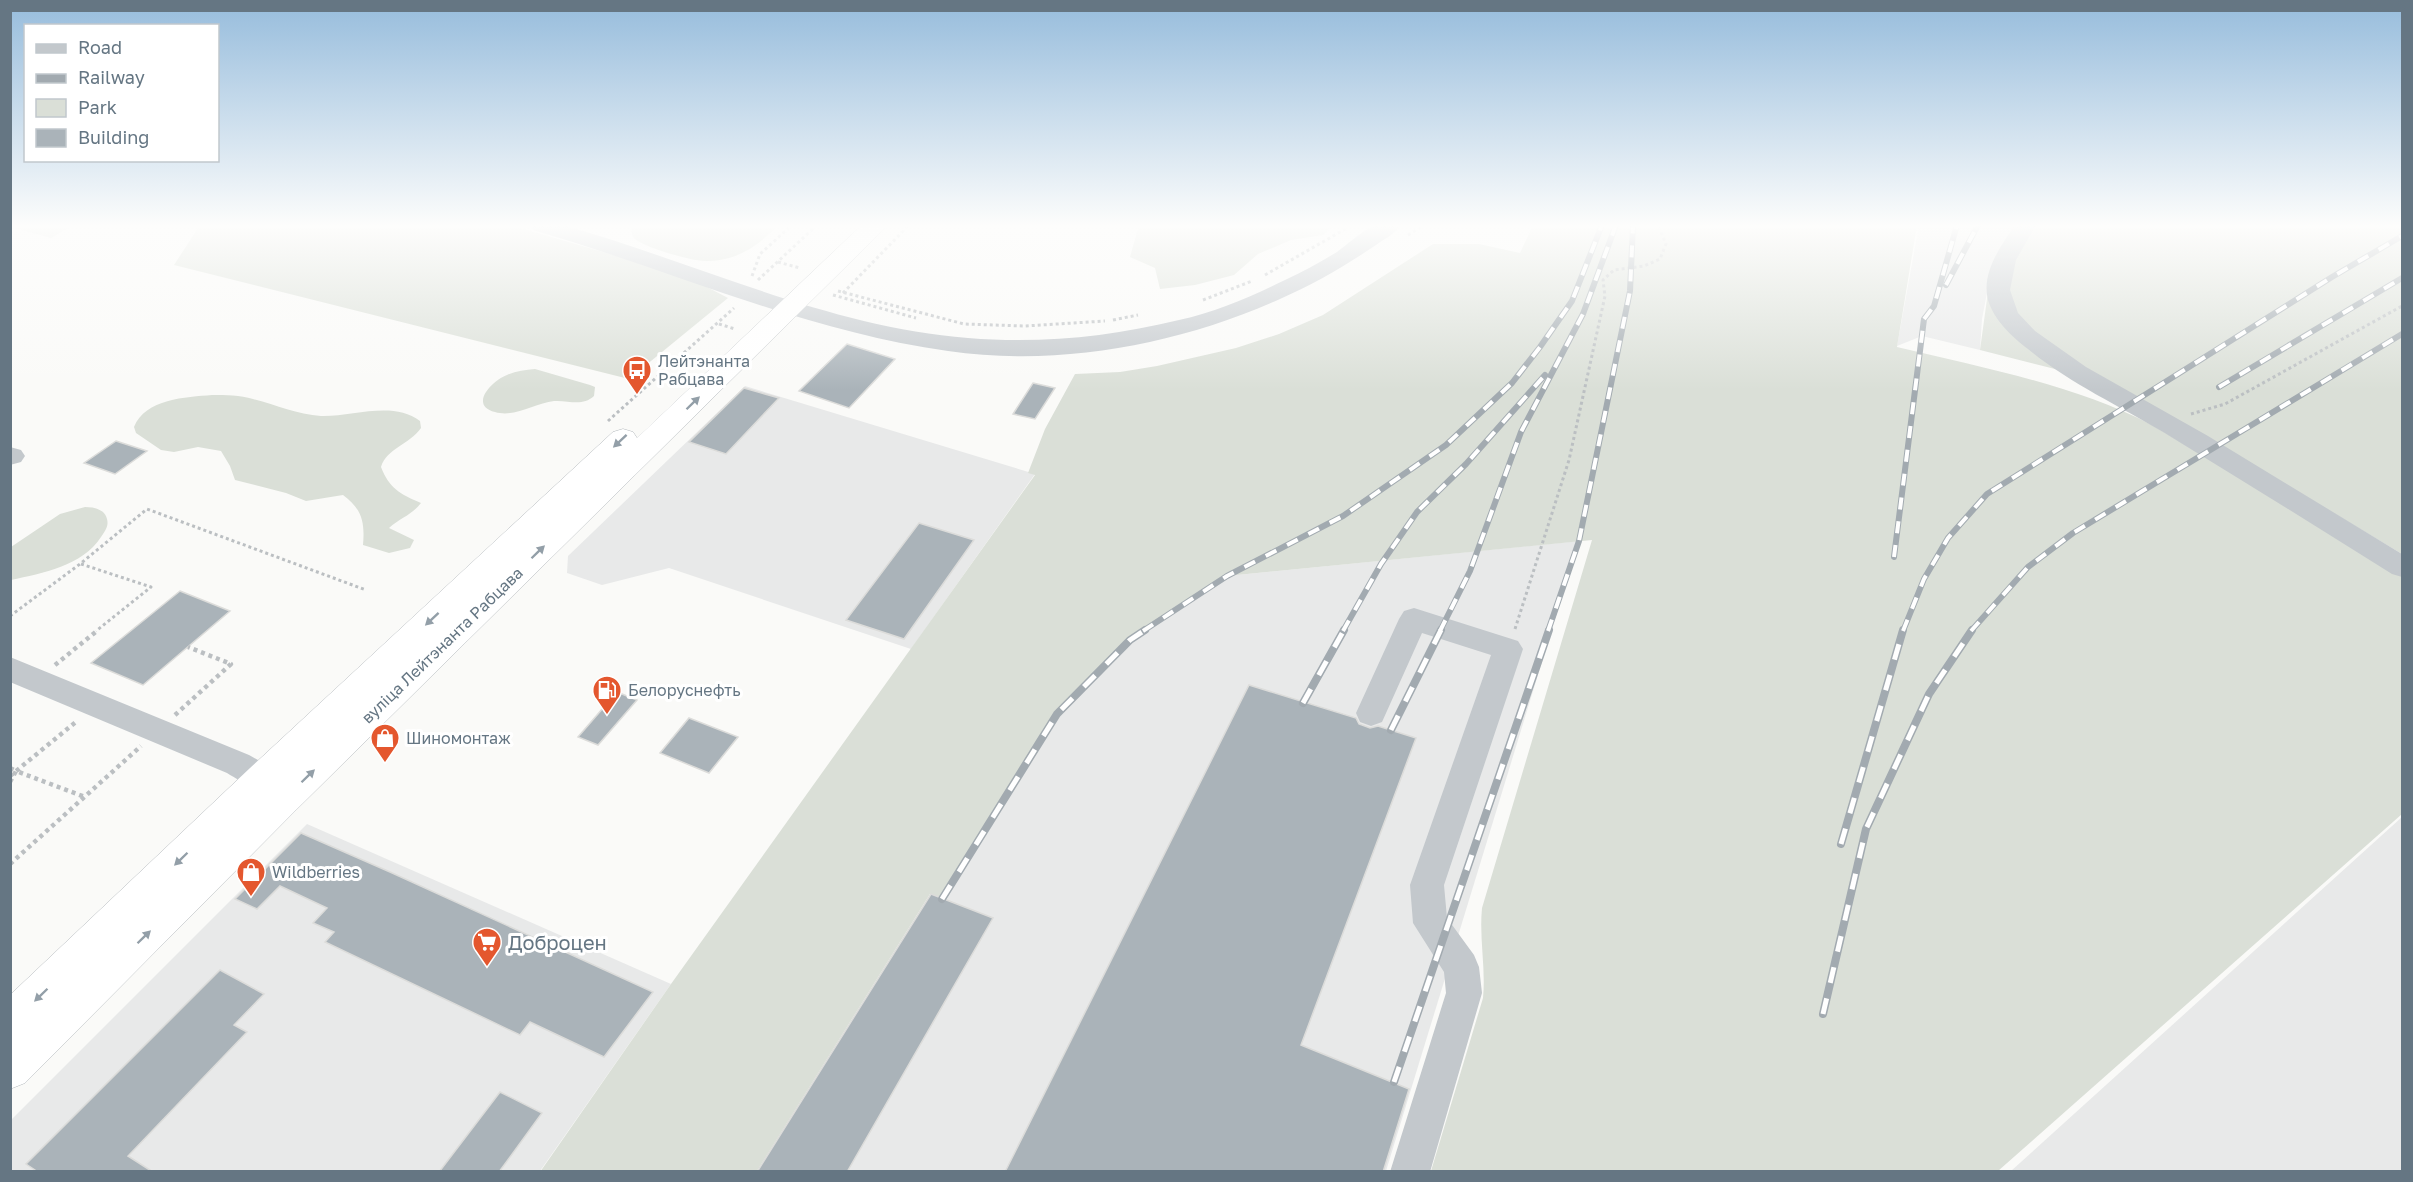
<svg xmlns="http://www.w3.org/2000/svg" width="2413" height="1182" font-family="'Golos Text',sans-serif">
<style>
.built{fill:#e8e9e9}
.green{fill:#dadfd7}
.building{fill:#aab3b9;stroke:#dcdcda;stroke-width:1.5}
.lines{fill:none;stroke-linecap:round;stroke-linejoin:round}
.highway-casing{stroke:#b4b9bd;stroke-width:1}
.path-far1{stroke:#bbbfc2;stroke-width:3;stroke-dasharray:3 3;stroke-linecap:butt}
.path{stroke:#bbbfc2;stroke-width:4.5;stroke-dasharray:4 4;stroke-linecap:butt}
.minor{fill:#c3c8cc;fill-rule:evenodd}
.highway{fill:#fff;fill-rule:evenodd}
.rail-far1-casing{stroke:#a2aab0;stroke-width:6}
.rail-casing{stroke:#a2aab0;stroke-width:8}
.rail-far1{stroke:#fff;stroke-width:4;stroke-dasharray:12;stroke-linecap:butt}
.rail{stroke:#fff;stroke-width:5;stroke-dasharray:16;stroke-linecap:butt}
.oneway{fill:#939fa8}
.labels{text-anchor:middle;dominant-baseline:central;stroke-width:6;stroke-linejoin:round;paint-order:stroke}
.poi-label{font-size:16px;fill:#657683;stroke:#fff;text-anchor:start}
.street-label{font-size:16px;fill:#657683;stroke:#fff}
.near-poi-label{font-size:20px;fill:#657683;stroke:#fff;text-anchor:start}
</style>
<rect width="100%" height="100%" fill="#fafaf8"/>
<g class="built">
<polygon points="1919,225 2014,225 1990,277 1982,319 1980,350 1922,336 1897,346"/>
<polygon points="745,386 1035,474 911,649 669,568 602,585 567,573 568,556"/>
<polygon points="1579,541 1386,1171 773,1172 1057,714 1130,640 1227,576"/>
<polygon points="2402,817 2402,1171 2011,1171"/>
<polygon points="307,824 671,984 540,1171 11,1172 11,1120"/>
</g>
<g class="green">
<polygon points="10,225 73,225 51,238 11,227"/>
<polygon points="200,225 510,225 686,276 728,298 629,379 174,265"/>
<path d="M632 225H779C764 239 750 252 729 258 718 261 707 262 696 260 683 258 643 247 634 238 631 234 631 229 632 225Z"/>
<polygon points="1139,225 1334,225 1323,235 1291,240 1258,254 1234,275 1195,285 1160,289 1155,268 1130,257"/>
<path d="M1533 225H1917L1897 347C1983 368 2073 384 2152 425L2402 575V814L1998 1171H1431L1483 998C1486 968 1479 939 1482 908L1592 540 1227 576 1130 640 1057 714 942 899 930 894 757 1171 540 1172 671 984 1035 475 1028 473 1045 429 1075 374 1120 372 1157 366 1236 348 1279 334 1323 315 1433 244H1479L1520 253Z"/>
<polygon points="2014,225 2402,225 2402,554 2208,438 2063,371 1980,350 1990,277"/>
<path d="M535 369 590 385 595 387 594 396C582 407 569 400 554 401 535 403 515 418 495 412 468 405 493 380 507 375 516 371 525 370 535 369Z"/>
<path d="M212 395C226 395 240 395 253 399 276 405 297 414 321 416 352 417 393 400 420 421L421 428C409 445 387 448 381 467 389 488 400 494 421 503 412 515 400 518 389 528L414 540 410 548 389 553 363 545C365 522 362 509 343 495L306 501 286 493 235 480 230 466 221 451 198 447 174 452 161 450 136 433 134 427C145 399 186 397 212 395Z"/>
<path d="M85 507C93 507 105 509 107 519 109 526 105 531 101 537 82 566 43 573 11 580V547L60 514Z"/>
</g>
<g class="building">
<polygon points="847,344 895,359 849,408 799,391"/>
<polygon points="1033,383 1055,388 1035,419 1013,414"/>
<polygon points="744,388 779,398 726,454 689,442"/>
<polygon points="116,441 147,451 115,474 84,463"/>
<polygon points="919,523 974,540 904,639 846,620"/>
<polygon points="180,591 230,611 143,685 91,663"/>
<polygon points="1249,685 1356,718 1359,724 1370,728 1378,726 1416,738 1301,1045 1409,1089 1383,1172 1005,1172"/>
<polygon points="617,692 637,700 598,745 578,737"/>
<polygon points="689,718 738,737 709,773 660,753"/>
<polygon points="301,833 390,872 653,992 604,1057 530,1022 520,1035 325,942 334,932 313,923 327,908 280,886 257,909 235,899"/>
<polygon points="931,894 993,918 847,1172 757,1172"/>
<polygon points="220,970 264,994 234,1025 247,1032 128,1156 153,1172 38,1172 26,1164"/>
<polygon points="500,1092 542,1113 499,1172 439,1172"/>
</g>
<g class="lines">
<g class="highway-casing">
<polygon id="highway" points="862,225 888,225 295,811 25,1083 10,1089 10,995 250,768 613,432 623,429 633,432 637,438"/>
</g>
<g class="path-far1">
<polyline points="1408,235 1424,225"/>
<polyline points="778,262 800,268"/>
<polyline points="1265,275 1347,228"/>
<polyline points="752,276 760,254 792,225"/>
<polyline points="758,280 817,225"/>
<polyline points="838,291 964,324 1025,326 1105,321"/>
<polyline points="843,293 909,225"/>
<polyline points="833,295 916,318"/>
<polyline points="1203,300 1252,281"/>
<polyline points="1113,320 1138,315"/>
<polyline points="719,324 735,329"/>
<polyline points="2191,414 2225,404 2402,306"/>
<polyline points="608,421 734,308"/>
<polyline points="81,564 151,587 96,631"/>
<polyline points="10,616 80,564 147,509 366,590"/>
<polyline points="1515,629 1569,460 1605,296 1603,280 1614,270 1644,266 1660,259 1666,244 1658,225"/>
</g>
<g class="path">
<polyline points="55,665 98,630"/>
<polyline points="175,715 231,664 188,647"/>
<polyline points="10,768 16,771"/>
<polyline points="10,776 77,721"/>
<polyline points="10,782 16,771 85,797"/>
<polyline points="10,864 141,746"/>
</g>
<g class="minor">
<path d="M530 225H563C697 263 828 327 968 338 1040 344 1109 337 1179 320 1216 312 1252 296 1285 280 1303 272 1320 262 1337 252 1347 245 1367 226 1378 225 1385 223 1394 224 1401 225 1395 234 1384 239 1376 245 1345 266 1314 284 1280 299 1177 345 1060 367 948 351 804 331 671 270 533 230Z"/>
<path d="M2015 225H2036L2016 260 2010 290 2018 313 2035 331 2086 367 2208 436 2402 554V577L2392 574C2316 526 2240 479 2163 432 2118 405 2069 383 2028 349 2012 337 1994 320 1988 300 1981 272 2001 246 2015 225Z"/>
<polygon points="10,447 21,450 25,456 21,462 10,465"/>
<polygon points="1414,608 1518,641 1523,649 1444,885 1447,918 1474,955 1479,967 1482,993 1430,1172 1390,1172 1446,993 1444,972 1413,923 1410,885 1491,655 1422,633 1382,722 1371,726 1360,722 1356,713 1399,619 1404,611"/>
<path d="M10 657 249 755C269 766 282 775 292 796L287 806C264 814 266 803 252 789 245 783 235 778 227 773L10 682Z"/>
</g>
<use href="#highway" class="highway"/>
<g class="rail-far1-casing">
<g id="rail-far1">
<polyline points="1946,285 1978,225"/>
<polyline points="2219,387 2402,278"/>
<polyline points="1894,557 1924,319 1934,306 1957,225"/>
<polyline points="1143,631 1227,576 1343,516 1446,445 1512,383 1540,347 1572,301 1602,225"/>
<polyline points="1343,631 1381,564 1417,512 1466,464 1545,375"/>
<polyline points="1440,631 1470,571 1521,432 1583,314 1616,225"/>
<polyline points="1548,631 1579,541 1630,291 1633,225"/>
<polyline points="1903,631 1924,579 1948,538 1987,494 2332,277 2402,236"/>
<polyline points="1971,631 2028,567 2073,533 2402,334"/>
</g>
</g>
<g class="rail-casing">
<g id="rail">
<polyline points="1303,703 1344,630"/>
<polyline points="1391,730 1441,630"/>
<polyline points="1841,844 1903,630"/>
<polyline points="942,899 1057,714 1130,640 1145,630"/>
<polyline points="1823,1014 1866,829 1929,694 1972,630"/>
<polyline points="1394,1082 1549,630"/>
</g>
</g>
<use href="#rail-far1" class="rail-far1"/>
<use href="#rail" class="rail"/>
</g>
<defs><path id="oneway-solid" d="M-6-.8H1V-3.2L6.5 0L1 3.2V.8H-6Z" transform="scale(1.5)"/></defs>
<g class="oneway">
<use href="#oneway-solid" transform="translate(693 403) rotate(-44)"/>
<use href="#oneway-solid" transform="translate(620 441) rotate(137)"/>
<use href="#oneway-solid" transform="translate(538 552) rotate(-44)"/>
<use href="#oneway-solid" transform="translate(432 619) rotate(137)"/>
<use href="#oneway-solid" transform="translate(308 776) rotate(-44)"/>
<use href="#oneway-solid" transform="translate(181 859) rotate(136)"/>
<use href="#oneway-solid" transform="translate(144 937) rotate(-44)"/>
<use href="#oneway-solid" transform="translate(41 995) rotate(136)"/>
</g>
<linearGradient id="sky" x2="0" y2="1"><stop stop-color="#96bcdc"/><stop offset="0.58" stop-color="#fdfdfc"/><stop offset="1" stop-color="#fdfdfc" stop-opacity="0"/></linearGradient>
<rect width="2413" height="390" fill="url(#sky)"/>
<defs>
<g id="bus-pin" transform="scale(1.5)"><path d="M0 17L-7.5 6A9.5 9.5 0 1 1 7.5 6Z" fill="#e4572e" stroke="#fff"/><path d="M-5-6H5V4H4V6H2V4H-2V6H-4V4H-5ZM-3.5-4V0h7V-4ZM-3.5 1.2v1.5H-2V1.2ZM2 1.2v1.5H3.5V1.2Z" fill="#fff"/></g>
<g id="fuel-pin" transform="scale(1.5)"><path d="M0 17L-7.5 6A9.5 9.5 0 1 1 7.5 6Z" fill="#e4572e" stroke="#fff"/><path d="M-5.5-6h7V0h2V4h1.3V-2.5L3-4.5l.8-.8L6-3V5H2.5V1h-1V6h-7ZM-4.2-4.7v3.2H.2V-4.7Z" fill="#fff"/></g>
<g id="shop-pin" transform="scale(1.5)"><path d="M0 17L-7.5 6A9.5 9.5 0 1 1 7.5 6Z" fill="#e4572e" stroke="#fff"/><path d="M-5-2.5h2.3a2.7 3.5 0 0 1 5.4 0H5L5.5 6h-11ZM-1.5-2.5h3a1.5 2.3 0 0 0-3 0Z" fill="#fff"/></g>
<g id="supermarket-pin" transform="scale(1.5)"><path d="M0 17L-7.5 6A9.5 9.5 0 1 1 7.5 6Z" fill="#e4572e" stroke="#fff"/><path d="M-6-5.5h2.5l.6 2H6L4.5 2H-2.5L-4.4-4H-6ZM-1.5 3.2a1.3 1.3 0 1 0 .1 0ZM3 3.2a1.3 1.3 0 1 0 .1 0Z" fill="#fff"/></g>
</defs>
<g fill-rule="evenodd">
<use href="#bus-pin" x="637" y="370"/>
<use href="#fuel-pin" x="607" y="690"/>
<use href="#shop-pin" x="385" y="738"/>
<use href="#shop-pin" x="251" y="872"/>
<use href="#supermarket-pin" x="487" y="942"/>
</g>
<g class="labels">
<g class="poi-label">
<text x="658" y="361">Лейтэнанта<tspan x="658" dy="18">Рабцава</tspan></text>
<text x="628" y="690">Белоруснефть</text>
<text x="406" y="738">Шиномонтаж</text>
<text x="272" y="872">Wildberries</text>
</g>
<g class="street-label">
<text transform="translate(442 645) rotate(-44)">вуліца Лейтэнанта Рабцава</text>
</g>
<g class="near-poi-label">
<text x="508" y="942">Доброцен</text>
</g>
</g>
<rect width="2413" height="1182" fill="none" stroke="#657683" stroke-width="24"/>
<rect x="24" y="24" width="195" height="138" fill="#ffffff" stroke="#c1c8cd" stroke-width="1.5"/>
<rect x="36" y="44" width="30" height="9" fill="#c3c8cc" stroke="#c1c8cd" stroke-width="1.5"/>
<text x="78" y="54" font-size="18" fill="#657683">Road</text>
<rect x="36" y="74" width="30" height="9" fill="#a2aab0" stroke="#c1c8cd" stroke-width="1.5"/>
<text x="78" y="84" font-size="18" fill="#657683">Railway</text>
<rect x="36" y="99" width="30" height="18" fill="#dadfd7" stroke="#c1c8cd" stroke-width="1.5"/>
<text x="78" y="114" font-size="18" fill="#657683">Park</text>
<rect x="36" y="129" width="30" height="18" fill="#aab3b9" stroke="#c1c8cd" stroke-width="1.5"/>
<text x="78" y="144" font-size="18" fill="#657683">Building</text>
</svg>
